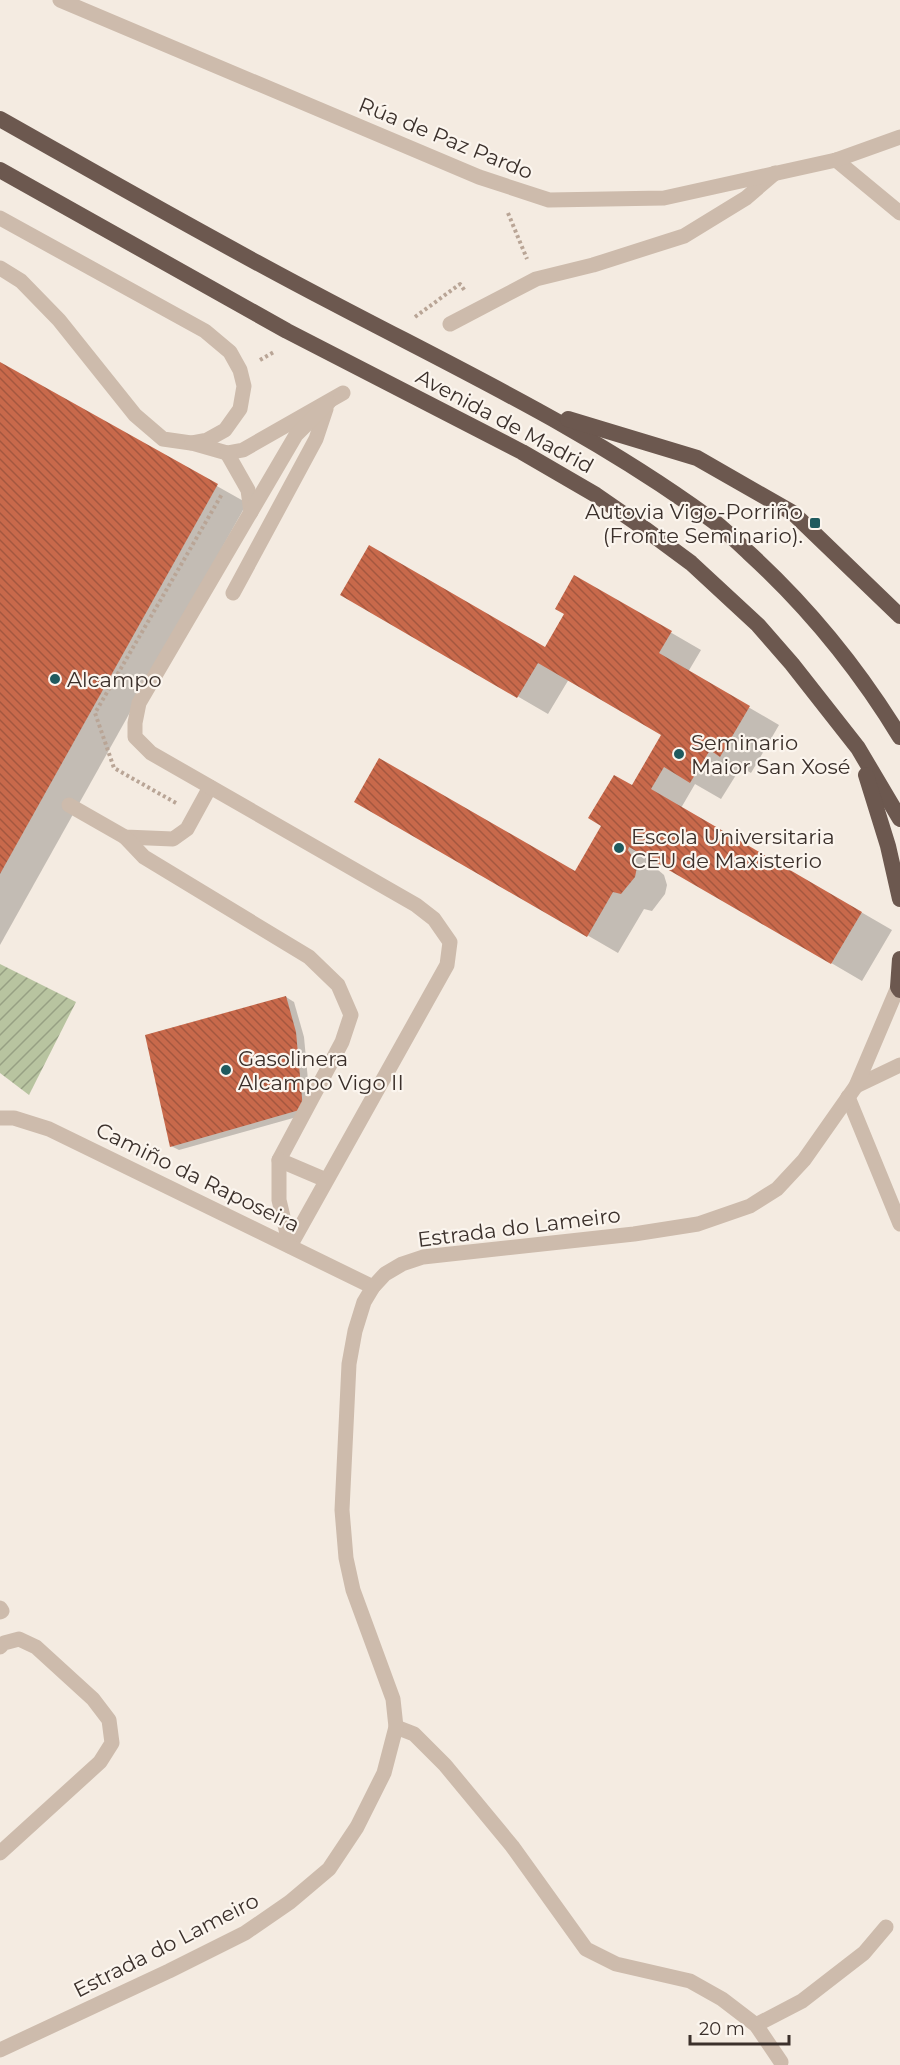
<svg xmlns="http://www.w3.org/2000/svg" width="900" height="2065" font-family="Montserrat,sans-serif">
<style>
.garden{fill:url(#garden-furrows)}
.shadow{fill:#0003}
.building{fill:url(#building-back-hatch)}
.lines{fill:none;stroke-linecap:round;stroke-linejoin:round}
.path{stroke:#b9a596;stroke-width:4;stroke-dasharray:3 3;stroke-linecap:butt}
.service{stroke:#cdbbac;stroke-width:15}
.minor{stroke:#cdbbac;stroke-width:15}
.trunk{stroke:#6c584f;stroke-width:16}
.poi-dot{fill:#1f5a5e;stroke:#fbf5ee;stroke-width:2}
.labels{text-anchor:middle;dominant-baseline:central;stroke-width:4.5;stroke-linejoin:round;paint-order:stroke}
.street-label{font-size:21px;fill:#3b302b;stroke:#fbf5ee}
.poi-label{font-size:21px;fill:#3b302b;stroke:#fbf5ee;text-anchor:start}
</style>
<defs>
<pattern id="garden-furrows" width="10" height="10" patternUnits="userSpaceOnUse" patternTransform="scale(1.5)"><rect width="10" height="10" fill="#b8c4a0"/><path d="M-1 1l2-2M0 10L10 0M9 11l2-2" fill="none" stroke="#97a083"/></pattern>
<pattern id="building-back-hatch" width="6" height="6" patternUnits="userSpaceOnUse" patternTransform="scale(1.5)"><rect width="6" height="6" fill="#c8694b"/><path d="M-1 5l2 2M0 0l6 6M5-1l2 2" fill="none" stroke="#a4573f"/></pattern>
</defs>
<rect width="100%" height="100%" fill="#f4ebe1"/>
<polygon class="garden" points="0,964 76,1002 29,1095 0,1073"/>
<g class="shadow">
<polygon points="0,364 247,503 0,945"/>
<polygon points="575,577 701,650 688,672 779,725 751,773 741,767 721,799 695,784 681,808 892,930 862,981 660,863 657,869 664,875 667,885 665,894 652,911 644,909 618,953 356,801 575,873 632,787 663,734 569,679 548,714 342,594 545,649 566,613"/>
<polygon points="286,997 294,1002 304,1037 311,1113 179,1150 171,1146"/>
</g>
<g class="building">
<polygon points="0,362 218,484 0,874"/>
<polygon points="369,545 545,647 564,614 555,609 574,575 672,631 659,653 750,706 720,757 710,750 690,783 664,767 651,789 862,912 831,964 629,847 628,850 636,862 637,867 635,877 621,894 613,892 587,937 354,802 379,758 575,871 601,826 588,818 614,775 632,785 661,735 538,663 517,698 340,595"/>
<polygon points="286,996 296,1032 303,1109 170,1147 145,1035"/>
</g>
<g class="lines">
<g class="path">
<polyline points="508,213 527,259"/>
<polyline points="415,317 460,284 465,291"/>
<polyline points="260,360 274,352"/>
<polyline points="176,803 114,768 95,713 222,494"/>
</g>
<g class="service">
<polyline points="836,160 900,213"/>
<polyline points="0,218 205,331 230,352 240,370 244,386 240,409 225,430 207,440 191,443 163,439 135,415 59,320 21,281 0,268"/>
<polyline points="450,324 536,279 593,265 684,236 746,198 775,173"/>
<polyline points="192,443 227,453 243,450 343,393"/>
<polyline points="227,453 248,490 251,512"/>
<polyline points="233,593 316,439 326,409"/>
<polyline points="69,805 125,837 173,839 187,829 210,787"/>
<polyline points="125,837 144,857 309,957 338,985 351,1015 342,1042 279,1160 326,1180"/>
<polyline points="279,1160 279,1200 290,1246"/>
<polyline points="290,1246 447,965 450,942 434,919 416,905 151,753 135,737 135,723 139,703 296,435 329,402"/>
<polyline points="0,1608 2,1611 0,1612"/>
<polyline points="0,1647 4,1643 19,1639 36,1647 93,1699 109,1720 112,1743 100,1762 0,1853"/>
</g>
<g class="minor">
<polyline points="60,0 479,177 549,200 664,198 836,160 900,137"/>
<polyline points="856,1086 900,1065"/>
<polyline points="848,1097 900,1224"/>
<polyline points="0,1118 14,1118 49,1129 373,1287"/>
<polyline points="396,1727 414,1734 445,1765 512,1846 586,1949 616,1964 690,1981 722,1999 756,2025 781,2062"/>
<polyline points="756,2025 802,2001 864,1953 886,1927"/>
<polyline points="0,2050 169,1971 245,1933 290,1902 329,1869 357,1827 384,1773 396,1727 393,1699 353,1590 346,1558 342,1510 349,1364 355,1331 364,1302 373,1287 385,1274 402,1264 423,1257 634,1234 698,1224 750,1206 777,1189 804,1160 856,1086 898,987"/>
</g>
<g class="trunk">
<path d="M0 119C110 181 219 244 331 302 462 371 596 434 716 523 727 532 738 543 749 553 808 607 858 668 900 737"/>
<polyline points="0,170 287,331 522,452 596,495 645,529 691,563 758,625 792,664 858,748 900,819"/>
<polyline points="568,419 697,458 793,513 900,616"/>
<polyline points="866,775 888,846 900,899"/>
<polyline points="900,959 898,987 900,990"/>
</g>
</g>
<g class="poi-dot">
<rect x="809" y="517" width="12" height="12" rx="3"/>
<circle cx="55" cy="679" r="6"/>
<circle cx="679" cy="754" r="6"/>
<circle cx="619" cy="848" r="6"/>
<circle cx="226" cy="1070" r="6"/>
</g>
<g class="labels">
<g class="street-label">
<text transform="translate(446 138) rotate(22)">Rúa de Paz Pardo</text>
<text transform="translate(505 421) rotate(28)">Avenida de Madrid</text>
<text transform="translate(198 1177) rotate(26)">Camiño da Raposeira</text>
<text transform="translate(519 1227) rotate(-7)">Estrada do Lameiro</text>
<text transform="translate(166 1945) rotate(-27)">Estrada do Lameiro</text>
</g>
<g class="poi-label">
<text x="803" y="511" text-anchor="end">Autovia Vigo-Porriño<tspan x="803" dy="24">(Fronte Seminario).</tspan></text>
<text x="67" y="679">Alcampo</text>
<text x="691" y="742">Seminario<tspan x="691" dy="24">Maior San Xosé</tspan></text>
<text x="631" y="836">Escola Universitaria<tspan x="631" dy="24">CEU de Maxisterio</tspan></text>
<text x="238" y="1058">Gasolinera<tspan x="238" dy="24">Alcampo Vigo II</tspan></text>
</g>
</g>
<path d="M690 2035v9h99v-9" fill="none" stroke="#3b302b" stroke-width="3"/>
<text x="699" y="2035" font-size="18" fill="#3b302b" stroke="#fbf5ee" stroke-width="4.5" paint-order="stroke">20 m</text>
</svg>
